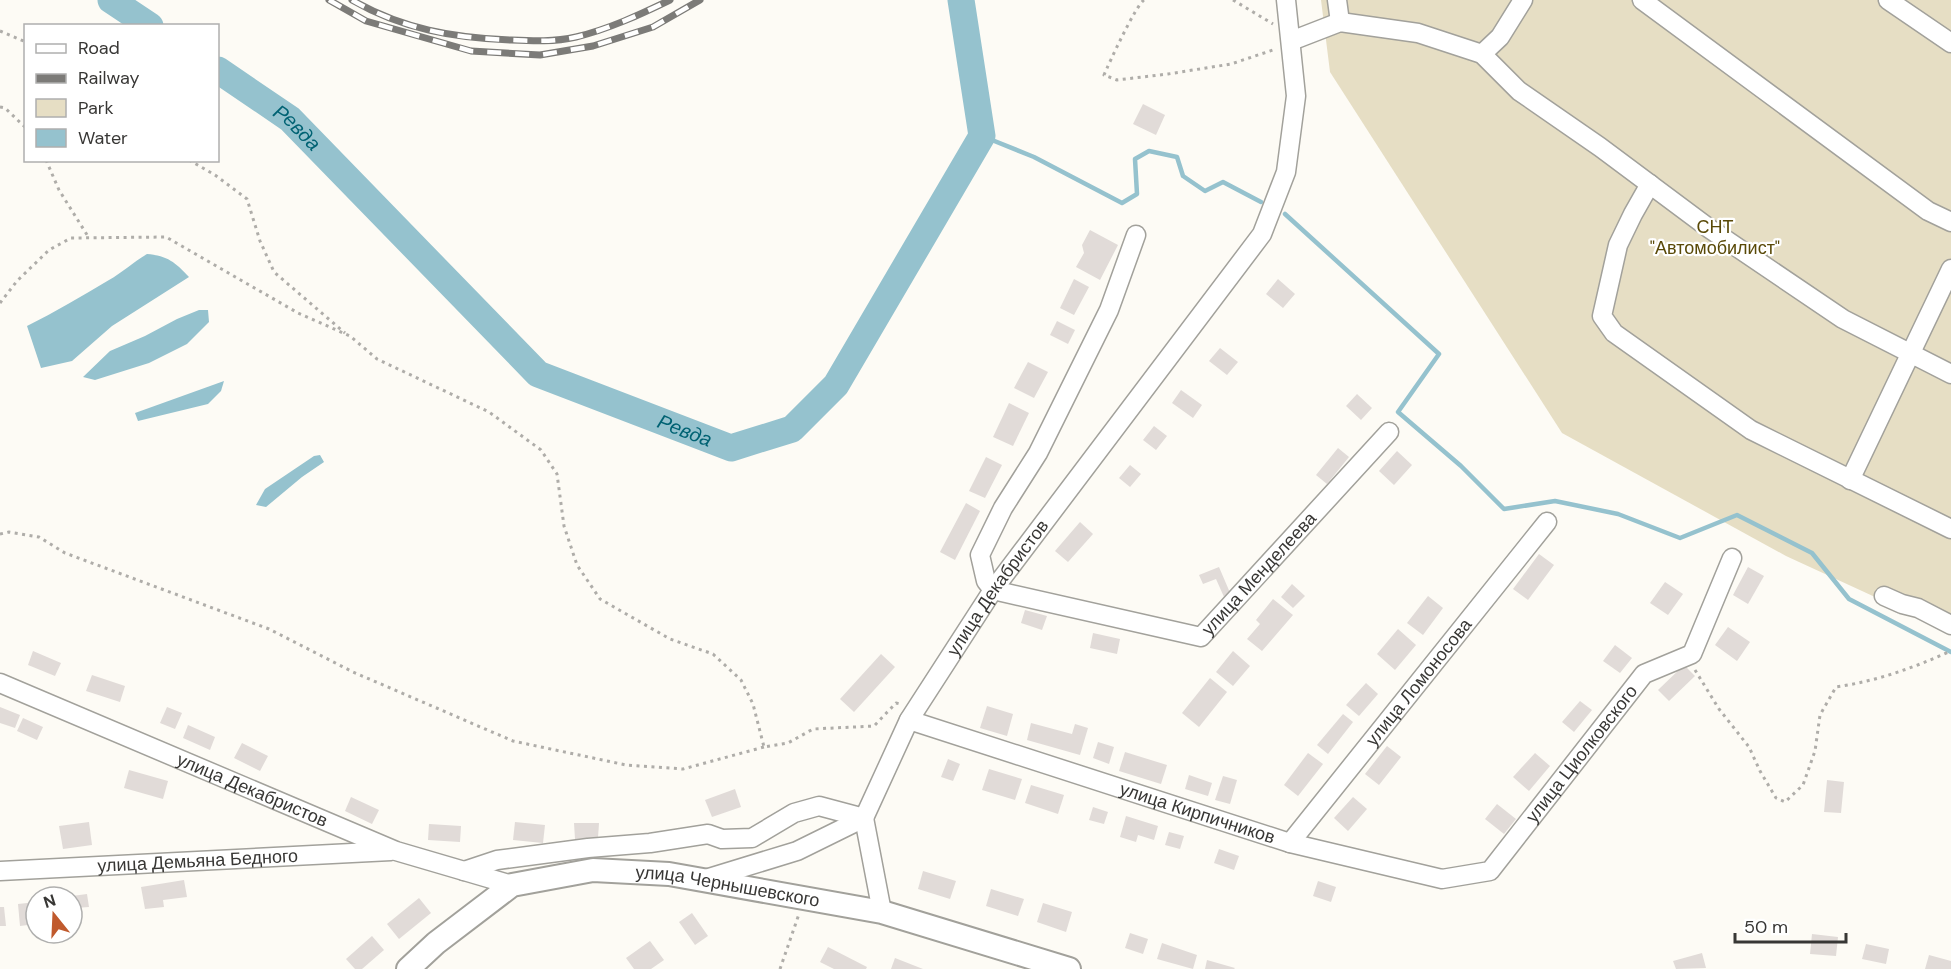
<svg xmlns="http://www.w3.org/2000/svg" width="1951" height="969" font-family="'DM Sans',sans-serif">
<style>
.green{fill:#e6dec4}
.water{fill:#95c2ce}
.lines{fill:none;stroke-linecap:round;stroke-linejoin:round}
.stream{stroke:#95c2ce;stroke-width:4.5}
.river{stroke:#95c2ce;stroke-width:27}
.building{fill:#e1dbd8}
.minor-casing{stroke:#a2a19b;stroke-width:21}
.major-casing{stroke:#a2a19b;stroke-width:26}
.path{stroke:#afada9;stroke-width:3;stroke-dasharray:3 4.5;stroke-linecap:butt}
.minor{stroke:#fff;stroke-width:18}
.major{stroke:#fff;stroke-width:22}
.rail-casing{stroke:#7c7b78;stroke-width:7}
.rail{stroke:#fff;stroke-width:4.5;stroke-dasharray:14;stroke-linecap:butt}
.labels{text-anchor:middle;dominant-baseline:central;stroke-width:4.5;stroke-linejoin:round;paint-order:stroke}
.park-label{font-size:18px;fill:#594907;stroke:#fff}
.street-label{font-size:18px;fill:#383735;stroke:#fff}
.water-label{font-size:20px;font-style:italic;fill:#006273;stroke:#fff}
</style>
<rect width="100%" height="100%" fill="#fdfbf5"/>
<polygon class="green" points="1321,0 1951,0 1951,632 1786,556 1562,433 1330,72"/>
<g class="water">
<path d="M147 254C168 256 175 262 189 277L112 326 72 361 41 368 27 326C55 312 82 296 109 280 122 273 133 262 147 254Z"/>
<polygon points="199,310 208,310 209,322 187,344 149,363 95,380 83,377 110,351 145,336 177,319"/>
<polygon points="224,381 221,391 208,404 138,421 135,413"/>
<polygon points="320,455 324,462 302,477 266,507 256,505 265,489 314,456"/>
</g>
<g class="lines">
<g class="stream">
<polyline points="982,136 1034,157 1122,203 1137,194 1135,159 1149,151 1177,157 1183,176 1205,191 1223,182 1261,202"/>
<polyline points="1285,214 1439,354 1398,412 1461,466 1504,509 1555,501 1618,514 1680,538 1737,515 1812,553 1849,599 1951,652"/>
</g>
<g class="river">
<polyline points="111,0 150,26"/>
<path id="s1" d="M218 70 290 119 538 374 731 448 792 429 836 385 982 136 961 0"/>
</g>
</g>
<g class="building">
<polygon points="1143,104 1165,115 1156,135 1133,124"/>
<polygon points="1090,230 1118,245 1100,280 1076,267 1084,253 1082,245"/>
<polygon points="1074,279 1089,287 1074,315 1060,308"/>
<polygon points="1278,279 1295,294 1283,308 1266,294"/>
<polygon points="1057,321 1075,330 1068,344 1050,335"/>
<polygon points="1220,348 1238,362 1227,375 1209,361"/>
<polygon points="1028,362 1048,372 1034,398 1014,388"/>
<polygon points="1181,390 1202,405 1193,418 1172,403"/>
<polygon points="1357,394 1372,408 1361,420 1346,406"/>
<polygon points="1009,403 1029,413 1013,446 993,437"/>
<polygon points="1154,426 1167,436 1156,450 1143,440"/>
<polygon points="1338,448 1349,457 1327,484 1316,475"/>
<polygon points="1397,451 1412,465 1394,485 1379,471"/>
<polygon points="986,457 1002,465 985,498 969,491"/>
<polygon points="1130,465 1141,474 1130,487 1119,478"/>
<polygon points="966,503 980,511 955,560 940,552"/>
<polygon points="1080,522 1093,534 1068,562 1055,551"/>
<polygon points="1539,554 1554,565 1528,600 1513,589"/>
<polygon points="1219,567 1231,595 1224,597 1216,579 1203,584 1199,575"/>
<polygon points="1748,567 1764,576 1748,604 1733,595"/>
<polygon points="1665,582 1683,594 1668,615 1650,603"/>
<polygon points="1292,584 1305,596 1293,608 1281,597"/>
<polygon points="1428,596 1443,608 1423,635 1407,623"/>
<polygon points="1273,599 1293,615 1262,651 1247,639 1260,624 1256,620"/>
<polygon points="1025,610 1047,616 1042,630 1021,623"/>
<polygon points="1728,627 1750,642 1737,661 1715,645"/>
<polygon points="1398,629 1416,645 1395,670 1377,654"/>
<polygon points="1093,633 1120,639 1117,654 1090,648"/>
<polygon points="1615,645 1632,658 1620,673 1603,661"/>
<polygon points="33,651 61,663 55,676 28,665"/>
<polygon points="1233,651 1250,666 1233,686 1216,672"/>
<polygon points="881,654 895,667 854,712 840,699"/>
<polygon points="1684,665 1695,676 1669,701 1658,690"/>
<polygon points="92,675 125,686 120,702 86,691"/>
<polygon points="1210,678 1227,692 1199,727 1182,713"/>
<polygon points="1366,683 1378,694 1359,716 1346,705"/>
<polygon points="1580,701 1592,710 1574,732 1562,722"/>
<polygon points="987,706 1013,714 1007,736 980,728"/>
<polygon points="0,707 20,715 15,728 0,723"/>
<polygon points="167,707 182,713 175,729 160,723"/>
<polygon points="1343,714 1353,722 1328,754 1317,745"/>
<polygon points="23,718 43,727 37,740 17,731"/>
<polygon points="1031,723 1072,734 1075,724 1088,728 1080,755 1027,740"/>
<polygon points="188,725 215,737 210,750 183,738"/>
<polygon points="1098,742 1114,747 1109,764 1093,758"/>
<polygon points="242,743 268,756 260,771 234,758"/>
<polygon points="1387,746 1401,757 1379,785 1365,774"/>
<polygon points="1125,752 1167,765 1161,784 1119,771"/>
<polygon points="1308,753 1323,764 1298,796 1284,785"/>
<polygon points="1535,753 1550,766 1529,791 1513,777"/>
<polygon points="948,759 960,764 953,781 941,777"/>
<polygon points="989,769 1022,779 1015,800 982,790"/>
<polygon points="129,770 168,781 163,799 124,788"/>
<polygon points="1189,775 1212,783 1208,796 1185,789"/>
<polygon points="1223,776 1237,780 1230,804 1215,800"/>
<polygon points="1827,780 1844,782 1841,813 1824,812"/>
<polygon points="1031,785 1064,795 1058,814 1025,803"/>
<polygon points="735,789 741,807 712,817 705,800"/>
<polygon points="351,797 379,810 372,824 345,811"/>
<polygon points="1353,797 1367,809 1348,831 1334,818"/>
<polygon points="1497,804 1516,819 1504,834 1485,819"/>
<polygon points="1093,807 1108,812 1104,824 1089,820"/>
<polygon points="1126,816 1158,826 1154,840 1138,835 1136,842 1120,837"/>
<polygon points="89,822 92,845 63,849 59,826"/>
<polygon points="515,822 545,825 543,843 513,840"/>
<polygon points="574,823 599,823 598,838 575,839"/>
<polygon points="429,824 461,826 460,842 428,840"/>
<polygon points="1169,832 1184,836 1180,849 1165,845"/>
<polygon points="1219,849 1239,856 1234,870 1214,863"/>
<polygon points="923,871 956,881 950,899 918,889"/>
<polygon points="184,880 187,897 163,900 164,907 145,909 141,887"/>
<polygon points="1318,881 1336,887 1331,902 1313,896"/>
<polygon points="991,889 1024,899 1018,916 986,906"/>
<polygon points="87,894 89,907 75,908 76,915 72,916 72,896"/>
<polygon points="419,898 431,913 399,939 387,924"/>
<polygon points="36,902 36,924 20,926 18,904"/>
<polygon points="1043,903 1072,912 1066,932 1037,922"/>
<polygon points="0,907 4,907 6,926 0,926"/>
<polygon points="692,913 708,936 695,945 679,922"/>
<polygon points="1130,933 1148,939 1143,954 1125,948"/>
<polygon points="1812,934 1838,937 1836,956 1810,954"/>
<polygon points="372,936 384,950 362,969 355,969 346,959"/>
<polygon points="650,941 664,960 651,969 634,969 626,958"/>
<polygon points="1162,943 1197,955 1193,969 1157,959"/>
<polygon points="1866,944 1889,949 1886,964 1862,959"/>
<polygon points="828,947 867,967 866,969 834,969 820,962"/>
<polygon points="1702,953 1706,968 1676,969 1673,961"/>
<polygon points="1929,955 1951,961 1951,969 1925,969"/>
<polygon points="895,958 923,969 891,969"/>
<polygon points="1207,960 1235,968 1234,969 1205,969"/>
</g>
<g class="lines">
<g class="minor-casing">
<g id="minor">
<polyline points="1337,0 1340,22"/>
<polyline points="1642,0 1928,211 1951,222"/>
<polyline points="1888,0 1951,43"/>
<polyline points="1291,41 1340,22 1418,33 1482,54 1519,91 1600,147 1710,229 1843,319 1951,374"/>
<polyline points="1482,54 1500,37 1523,0"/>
<polyline points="1650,184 1633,214 1618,245 1602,316 1614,333 1751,430 1951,529"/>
<path id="s2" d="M1136 235 1109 310 1038 453 1003 508 980 555 986 581 993 590 1201 637 1389 432"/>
<polyline points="1850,480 1951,269"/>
<polyline points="1884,596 1902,604 1918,608 1951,625"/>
<path id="s3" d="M0 683 396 851 512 885"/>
<path id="s4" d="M909 720 1290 843 1442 879 1490 871 1644 674 1692 654 1732 558"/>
<polyline points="864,818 882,912"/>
<path id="s5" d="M1290 843 1547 522"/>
<path id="s6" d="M0 871 391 851"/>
<polyline points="464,871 497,860 588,848 650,843 708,834 722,839 752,838 794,813 819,806 864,818"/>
<path id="s7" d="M702 880 797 851 864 818 909 720 993 590 1262 234 1286 172 1296 96 1286 0"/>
</g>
</g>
<g class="major-casing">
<g id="major">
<path id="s8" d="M408 969 436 943 512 885 593 870 669 874 882 912 1069 969"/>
</g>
</g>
<g class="path">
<path d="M1144 0C1136 5 1109 63 1104 75L1117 80 1168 74 1231 64 1276 49"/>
<polyline points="1233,0 1273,24"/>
<polyline points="0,31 26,42"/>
<polyline points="0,107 5,108 26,128"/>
<polyline points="46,160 59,190 89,238"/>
<polyline points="189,160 215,175 247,199 260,241 274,272 345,333"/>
<polyline points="0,303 17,281 49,250 71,238 166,237 298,313 350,336 377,359 489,412 541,450 557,474 564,526 577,565 600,599 670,639 713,654 741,680 753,704 764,747 788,743 813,729 874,726 896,703 900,704"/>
<polyline points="0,534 9,532 39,537 65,553 269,629 353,672 513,741 626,765 683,769 764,747"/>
<path d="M1695 670 1719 709 1749 747 1760 771 1776 798 1785 802 1803 785 1815 751 1820 715 1836 687C1877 681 1913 668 1951 651"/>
<polyline points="780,969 799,914"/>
</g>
<use href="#minor" class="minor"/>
<use href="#major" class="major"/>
<g class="rail-casing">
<g id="rail">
<polyline points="329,0 366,21 471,51 540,55 593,46 653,27 700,0"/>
<path d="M352 0C402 29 454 38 511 40 533 41 554 42 576 37 609 29 639 15 670 0"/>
</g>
</g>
<use href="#rail" class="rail"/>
</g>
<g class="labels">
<g class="park-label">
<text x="1715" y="227">СНТ<tspan x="1715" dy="21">"Автомобилист"</tspan></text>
</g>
<g class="street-label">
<text stroke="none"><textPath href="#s2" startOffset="694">улица Менделеева</textPath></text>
<text stroke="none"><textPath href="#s7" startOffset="441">улица Декабристов</textPath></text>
<text stroke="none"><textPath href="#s5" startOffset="206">улица Ломоносова</textPath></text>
<text stroke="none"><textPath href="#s4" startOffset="754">улица Циолковского</textPath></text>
<text stroke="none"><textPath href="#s3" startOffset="274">улица Декабристов</textPath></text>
<text stroke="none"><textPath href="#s4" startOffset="303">улица Кирпичников</textPath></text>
<text stroke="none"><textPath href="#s6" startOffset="198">улица Демьяна Бедного</textPath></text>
<text stroke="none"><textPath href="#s8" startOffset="352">улица Чернышевского</textPath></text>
</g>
<g class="water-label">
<text stroke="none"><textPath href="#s1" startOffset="98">Ревда</textPath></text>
<text stroke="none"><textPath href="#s1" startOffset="600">Ревда</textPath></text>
</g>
</g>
<rect x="24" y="24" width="195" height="138" fill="#ffffff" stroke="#afafae" stroke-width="1.5"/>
<rect x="36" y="44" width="30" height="9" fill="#ffffff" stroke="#afafae" stroke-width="1.5"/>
<text x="78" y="54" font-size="18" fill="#383735">Road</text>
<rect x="36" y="74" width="30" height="9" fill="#7c7b78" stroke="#afafae" stroke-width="1.5"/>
<text x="78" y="84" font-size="18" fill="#383735">Railway</text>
<rect x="36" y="99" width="30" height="18" fill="#e6dec4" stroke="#afafae" stroke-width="1.5"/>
<text x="78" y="114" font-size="18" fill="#383735">Park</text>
<rect x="36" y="129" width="30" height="18" fill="#95c2ce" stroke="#afafae" stroke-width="1.5"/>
<text x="78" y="144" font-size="18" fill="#383735">Water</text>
<g transform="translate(54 915) rotate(342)"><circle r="28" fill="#ffffff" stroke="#afafae" stroke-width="1.5"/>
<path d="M0-4.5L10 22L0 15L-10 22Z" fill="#c05a2d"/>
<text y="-9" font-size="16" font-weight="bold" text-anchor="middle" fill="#383735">N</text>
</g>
<path d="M1735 933v9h111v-9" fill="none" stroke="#383735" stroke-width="3"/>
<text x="1744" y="933" font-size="18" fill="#383735" stroke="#ffffff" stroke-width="4.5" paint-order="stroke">50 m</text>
</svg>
